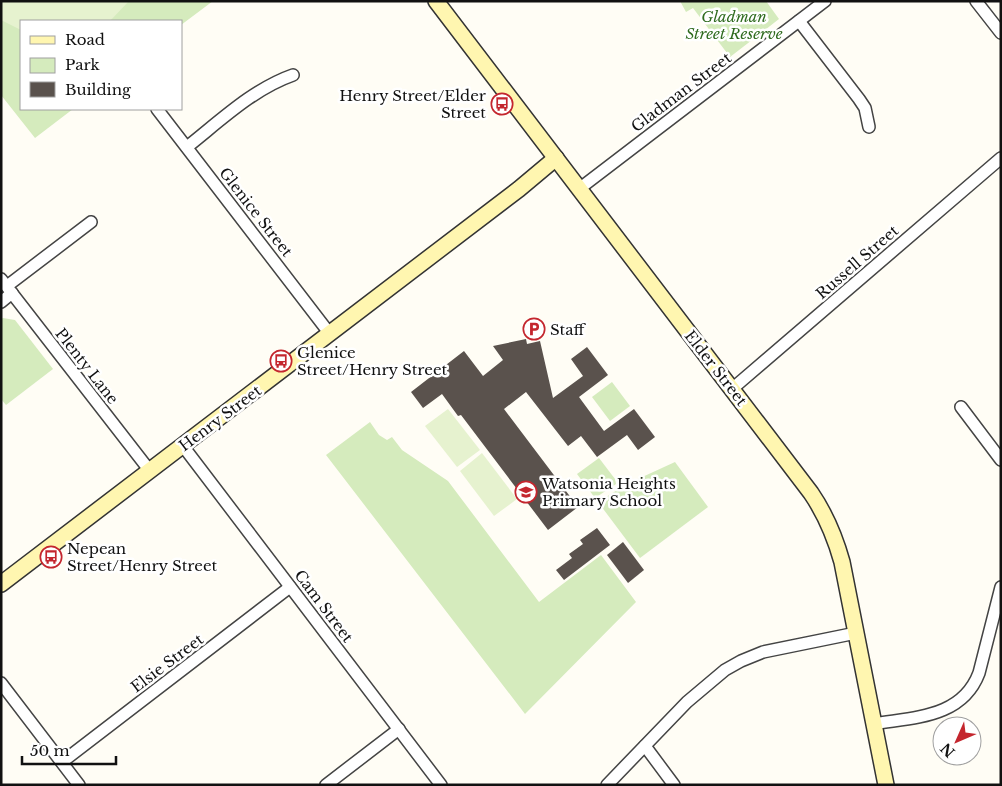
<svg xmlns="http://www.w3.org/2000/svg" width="1002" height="786" font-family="'Libre Baskerville',serif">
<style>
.green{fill:#d5ebbd}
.pitch{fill:#e6f2cf}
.building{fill:#5a524d}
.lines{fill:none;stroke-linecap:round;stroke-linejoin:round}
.street-casing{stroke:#444;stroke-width:14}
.secondary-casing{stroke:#333;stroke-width:18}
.street{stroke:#fff;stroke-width:11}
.secondary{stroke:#fff6b0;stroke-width:15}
.labels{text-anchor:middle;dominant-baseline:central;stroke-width:5;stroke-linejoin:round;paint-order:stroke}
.park-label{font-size:15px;font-style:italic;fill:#2f6b1f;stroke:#fff}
.street-label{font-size:15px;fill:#111;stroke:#fff}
.poi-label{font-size:15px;fill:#111;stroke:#fff;text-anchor:start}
</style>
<rect width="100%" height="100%" fill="#fffdf5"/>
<g class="green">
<polygon points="1,1 213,1 181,25 181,21 21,21 21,109 73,109 35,138 1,95"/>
<polygon points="680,1 766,1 779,19 730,57 693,8 686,12"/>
<polygon points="3,318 15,320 53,369 6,405 1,399 1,319"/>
<polygon points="612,382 630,406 610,421 592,397"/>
<polygon points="370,422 379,435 387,440 392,437 402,450 448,481 539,602 601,555 636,602 525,714 326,455"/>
<polygon points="599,458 615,479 616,484 595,498 577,474"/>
<polygon points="675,462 708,507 640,558 598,502 627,484"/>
</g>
<g class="pitch">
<polygon points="1,1 129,1 110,21 21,21 21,30 1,20"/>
<polygon points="448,409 480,450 457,467 425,426"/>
<polygon points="482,453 517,499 494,516 460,471"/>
</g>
<g class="building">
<polygon points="526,339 527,344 540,341 553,398 583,376 571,359 587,347 608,375 579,397 604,431 634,409 655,437 638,450 627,435 597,457 581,436 568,446 526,392 504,409 578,507 548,530 461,415 458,416 442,394 423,408 411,392 464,351 483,376 503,360 493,346"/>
<polygon points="597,528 610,545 564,580 556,570 572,558 569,554 583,544 580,540"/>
<polygon points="623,542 644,570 628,583 607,555"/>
</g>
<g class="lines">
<g class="street-casing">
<g id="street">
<polyline points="976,1 1001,33"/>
<polyline points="799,21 859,99 865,108 869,127"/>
<polyline points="157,109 330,334"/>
<path d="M187 147C220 121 253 89 293 75"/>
<polyline points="579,189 825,1"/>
<polyline points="1,279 150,471"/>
<polyline points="7,286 91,222"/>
<polyline points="1,302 12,293"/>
<polyline points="732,389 1001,158"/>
<polyline points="961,407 1001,460"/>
<polyline points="183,446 441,785"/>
<polyline points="1,683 79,785"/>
<path d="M874 724C914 717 962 718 979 673L1001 587"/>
<polyline points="645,746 674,785"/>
<polyline points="62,762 290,587"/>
<polyline points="326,785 399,729"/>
<polyline points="607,785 687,702 725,670 741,661 763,652 856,633"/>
</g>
</g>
<g class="secondary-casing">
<g id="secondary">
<path d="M436 1 811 493C826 515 835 537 842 562L886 785"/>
<polyline points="1,584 519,189 556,158"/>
</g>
</g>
<use href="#street" class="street"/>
<use href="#secondary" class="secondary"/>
</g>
<defs>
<g id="bus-ring" transform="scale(1.125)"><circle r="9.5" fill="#fff" stroke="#c4262e" stroke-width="1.5"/><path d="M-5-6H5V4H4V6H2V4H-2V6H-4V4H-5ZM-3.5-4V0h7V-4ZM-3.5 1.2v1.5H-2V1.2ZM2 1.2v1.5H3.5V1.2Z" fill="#c4262e"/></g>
<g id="parking-ring" transform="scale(1.125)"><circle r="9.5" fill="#fff" stroke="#c4262e" stroke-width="1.5"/><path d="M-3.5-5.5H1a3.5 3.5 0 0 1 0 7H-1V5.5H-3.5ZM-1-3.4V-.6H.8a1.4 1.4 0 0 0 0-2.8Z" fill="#c4262e"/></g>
<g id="school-ring" transform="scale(1.125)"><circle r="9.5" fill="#fff" stroke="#c4262e" stroke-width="1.5"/><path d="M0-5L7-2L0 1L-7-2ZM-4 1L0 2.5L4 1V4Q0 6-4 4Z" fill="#c4262e"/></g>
</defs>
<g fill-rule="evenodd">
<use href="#bus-ring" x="502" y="104"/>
<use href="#parking-ring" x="534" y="329"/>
<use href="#bus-ring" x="281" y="361"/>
<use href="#school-ring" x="526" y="492"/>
<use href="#bus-ring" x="51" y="557"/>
</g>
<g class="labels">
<g class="park-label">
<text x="734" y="16">Gladman<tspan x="734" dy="17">Street Reserve</tspan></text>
</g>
<g class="street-label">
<text transform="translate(681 92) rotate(-37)">Gladman Street</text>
<text transform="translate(256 212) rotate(52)">Glenice Street</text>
<text transform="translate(857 262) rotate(-41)">Russell Street</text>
<text transform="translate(87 366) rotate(52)">Plenty Lane</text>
<text transform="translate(716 368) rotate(52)">Elder Street</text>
<text transform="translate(220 418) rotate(-37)">Henry Street</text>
<text transform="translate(324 606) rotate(53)">Cam Street</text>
<text transform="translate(167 663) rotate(-37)">Elsie Street</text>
</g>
<g class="poi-label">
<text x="486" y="95" text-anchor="end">Henry Street/Elder<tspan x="486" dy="17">Street</tspan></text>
<text x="550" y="329">Staff</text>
<text x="297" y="352">Glenice<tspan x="297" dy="17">Street/Henry Street</tspan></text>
<text x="542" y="483">Watsonia Heights<tspan x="542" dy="17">Primary School</tspan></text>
<text x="67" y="548">Nepean<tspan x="67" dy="17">Street/Henry Street</tspan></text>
</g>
</g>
<rect width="1002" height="786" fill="none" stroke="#111111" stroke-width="5"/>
<rect x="20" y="20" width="162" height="90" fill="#ffffff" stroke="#a0a0a0"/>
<rect x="30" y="36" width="25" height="8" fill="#fff6b0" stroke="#a0a0a0"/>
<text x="65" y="45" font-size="15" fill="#111111">Road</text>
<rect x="30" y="58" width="25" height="15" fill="#d5ebbd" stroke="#a0a0a0"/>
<text x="65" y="70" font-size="15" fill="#111111">Park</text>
<rect x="30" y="82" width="25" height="15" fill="#5a524d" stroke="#a0a0a0"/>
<text x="65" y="95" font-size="15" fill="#111111">Building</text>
<g transform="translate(957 741) rotate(225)"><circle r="24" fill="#ffffff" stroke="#a0a0a0"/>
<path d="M0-4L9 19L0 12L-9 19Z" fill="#c4262e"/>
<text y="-8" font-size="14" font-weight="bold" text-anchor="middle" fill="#111111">N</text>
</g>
<path d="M22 756v8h94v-8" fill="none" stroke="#111111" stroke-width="2.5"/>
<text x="30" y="756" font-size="15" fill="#111111" stroke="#ffffff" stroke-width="4" paint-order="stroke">50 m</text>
</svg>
